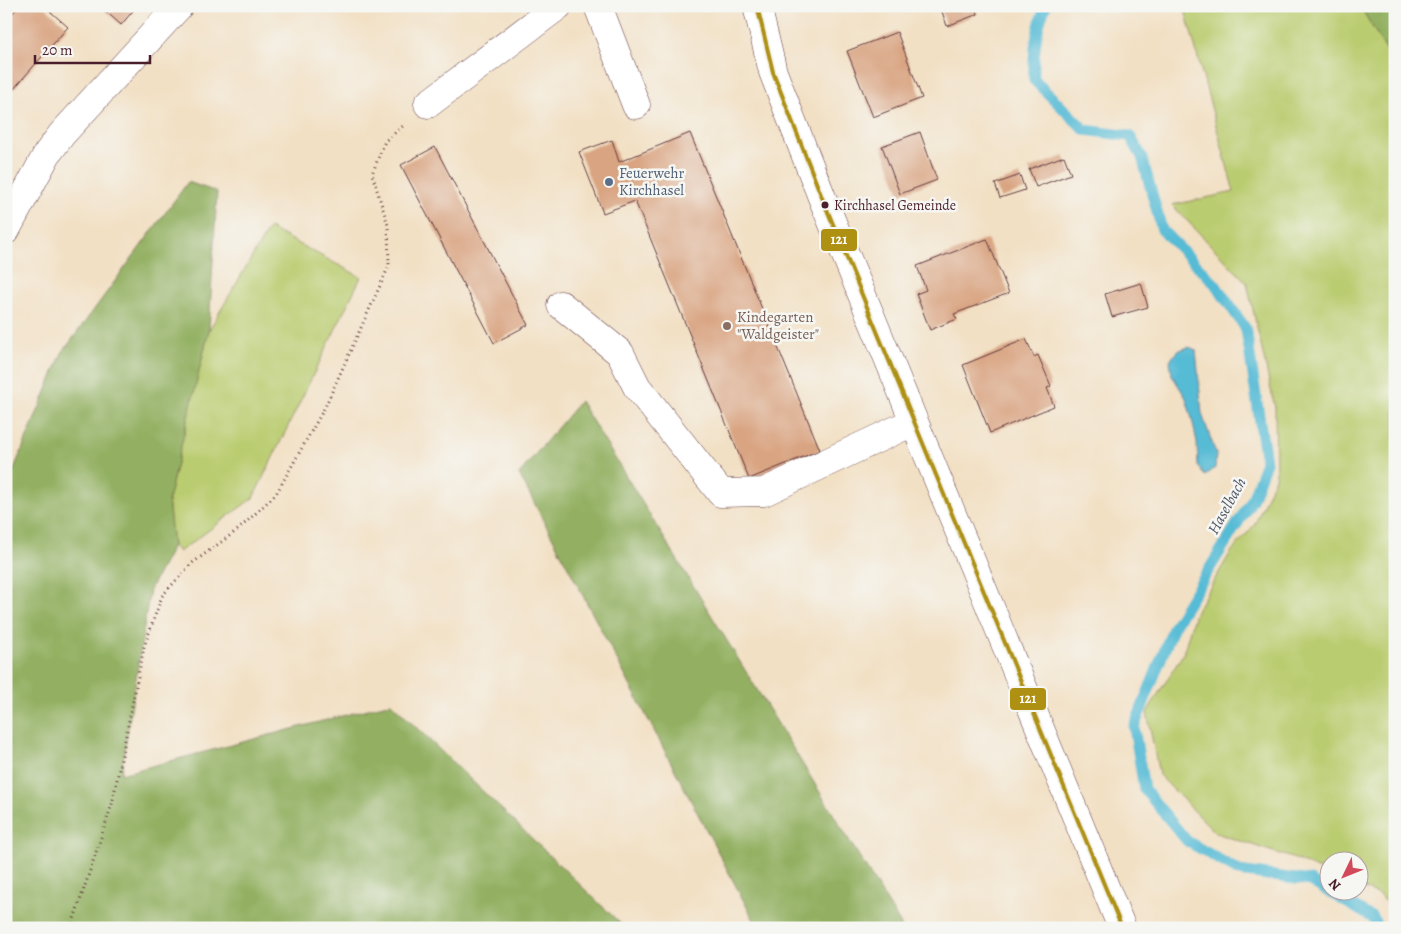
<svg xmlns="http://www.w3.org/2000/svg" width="1401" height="934" font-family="Alegreya,serif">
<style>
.green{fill:#bacc70;stroke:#82764e}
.forest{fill:#93b062;stroke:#6e6846}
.water{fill:#56bbd5;stroke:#506d80}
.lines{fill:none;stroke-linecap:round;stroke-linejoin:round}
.stream{stroke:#56bbd5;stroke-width:11}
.building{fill:#d9a482}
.minor-casing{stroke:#633c42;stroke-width:29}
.path{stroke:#633c42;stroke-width:3;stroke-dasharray:1 4;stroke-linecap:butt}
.minor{stroke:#fff;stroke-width:28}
.bus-1-casing{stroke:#f6f6f2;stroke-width:8}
.bus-1{stroke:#ae9013;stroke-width:4}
.service-dot{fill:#5c6f8a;stroke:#f6f6f2;stroke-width:2}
.bus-dot{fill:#4a1f2b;stroke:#f6f6f2;stroke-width:2}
.education-dot{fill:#8d6e63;stroke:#f6f6f2;stroke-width:2}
.labels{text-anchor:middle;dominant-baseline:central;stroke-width:5;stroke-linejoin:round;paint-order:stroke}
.bus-label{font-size:14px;fill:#4a1f2b;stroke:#f6f6f2;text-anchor:start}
.service-label{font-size:15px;fill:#4e5e75;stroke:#f6f6f2;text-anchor:start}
.education-label{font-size:15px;fill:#785e54;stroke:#f6f6f2;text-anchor:start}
.water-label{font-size:16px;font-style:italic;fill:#4e5666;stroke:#f6f6f2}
.line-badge{stroke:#f6f6f2;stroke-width:2}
.badge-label{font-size:14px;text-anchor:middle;font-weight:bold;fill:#fff}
</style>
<rect width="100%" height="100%" fill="#f6f6f2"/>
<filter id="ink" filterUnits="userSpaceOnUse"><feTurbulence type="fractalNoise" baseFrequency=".02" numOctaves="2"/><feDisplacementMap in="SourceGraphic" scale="10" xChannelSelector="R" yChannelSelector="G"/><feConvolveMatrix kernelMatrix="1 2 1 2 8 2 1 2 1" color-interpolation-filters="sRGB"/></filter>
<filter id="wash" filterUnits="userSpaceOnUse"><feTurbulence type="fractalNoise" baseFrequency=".0096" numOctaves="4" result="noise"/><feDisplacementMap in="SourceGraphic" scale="20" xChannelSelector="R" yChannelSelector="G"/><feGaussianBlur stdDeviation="1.12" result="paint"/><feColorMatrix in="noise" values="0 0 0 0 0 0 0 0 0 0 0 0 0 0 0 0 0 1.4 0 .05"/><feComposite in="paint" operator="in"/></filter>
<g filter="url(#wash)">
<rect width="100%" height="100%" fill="#f2e0c4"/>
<g class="green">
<polygon points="1184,6 1360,6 1395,65 1395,910 1379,895 1359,887 1358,862 1328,862 1328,874 1295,859 1216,833 1159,775 1147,712 1183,654 1195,613 1231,552 1255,524 1276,475 1275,408 1247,283 1172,205 1234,192"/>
<polygon points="269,228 361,277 253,498 179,552 173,546 168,500 209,330"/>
</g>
<g class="forest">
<polygon points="1360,6 1395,6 1395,65"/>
<polygon points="188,182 217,192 209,330 168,500 173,546 150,589 121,774 391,703 625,928 6,928 6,488 62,353"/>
<polygon points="580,401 900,923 902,928 758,928 519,474"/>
</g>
<polygon class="water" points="1189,347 1196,350 1202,414 1216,454 1215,468 1205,476 1198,466 1197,442 1192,419 1186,398 1172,375 1170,361 1177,351"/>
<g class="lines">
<path class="stream" d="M1046 6C1035 30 1033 54 1034 80L1085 130 1130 136 1142 157 1162 230 1215 284 1246 329 1266 462 1252 500 1174 626 1134 727 1144 789 1187 841 1239 871 1310 881 1373 918 1378 928"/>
</g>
<g id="blocks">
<g class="building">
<polygon points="19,6 44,6 68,27 11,92 6,88 6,20"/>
<polygon points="100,6 137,6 121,25"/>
<polygon points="940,6 975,6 978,14 947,26"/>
<polygon points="897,32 922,98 873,117 847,51"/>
<polygon points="920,132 937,180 900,194 882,146"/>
<polygon points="690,133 820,450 749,479 635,201 603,213 579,152 612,140 619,162"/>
<polygon points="435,147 528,325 494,343 401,165"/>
<polygon points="1064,156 1071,174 1036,187 1029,169"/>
<polygon points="1020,175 1025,190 1000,198 995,184"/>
<polygon points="987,239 1009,293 954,314 957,319 930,330 916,294 926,290 917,266"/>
<polygon points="1141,283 1148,307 1112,317 1105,294"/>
<polygon points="1026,339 1034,357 1038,355 1051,386 1047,388 1054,406 990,433 963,365"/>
</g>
</g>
</g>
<g filter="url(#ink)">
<use href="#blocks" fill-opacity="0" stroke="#633c42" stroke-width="1"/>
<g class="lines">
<g class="minor-casing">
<g id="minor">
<polyline points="598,6 636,105"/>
<polyline points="757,6 773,72 821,195 1122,928"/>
<polyline points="428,104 558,6"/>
<polyline points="6,230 47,154 62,134 179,6"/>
<polyline points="561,305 620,353 637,387 721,493 764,492 913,422"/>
</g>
</g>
<polyline class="path" points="71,928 112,804 144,647 162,596 191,564 239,529 276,494 325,407 389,266 388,225 372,174 385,141 403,126"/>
<use href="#minor" class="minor"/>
<g class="bus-1-casing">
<polyline id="bus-1" points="757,6 773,72 821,195 1122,928"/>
</g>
<use href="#bus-1" class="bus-1"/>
</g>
</g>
<circle class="service-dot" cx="609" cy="182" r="5"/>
<circle class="bus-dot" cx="825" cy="205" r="4.5"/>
<circle class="education-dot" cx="727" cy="326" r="5"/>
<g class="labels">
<g class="bus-label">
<text x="834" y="205">Kirchhasel Gemeinde</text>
</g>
<g class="service-label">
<text x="619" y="173">Feuerwehr<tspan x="619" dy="17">Kirchhasel</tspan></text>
</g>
<g class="education-label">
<text x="737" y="317">Kindegarten<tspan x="737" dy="17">"Waldgeister"</tspan></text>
</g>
<g class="water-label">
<text transform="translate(1227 506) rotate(-61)">Haselbach</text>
</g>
</g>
<g class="line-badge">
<rect x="820" y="228" width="38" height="24" rx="5" fill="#ae9013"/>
<rect x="1009" y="687" width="38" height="24" rx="5" fill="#ae9013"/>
</g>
<g class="badge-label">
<text x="839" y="244">121</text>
<text x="1028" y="703">121</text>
</g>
<rect width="1401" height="934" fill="none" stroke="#f6f6f2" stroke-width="25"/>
<g transform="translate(1344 876) rotate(227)"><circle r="24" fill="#f6f6f2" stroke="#b1a0a2"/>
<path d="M0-4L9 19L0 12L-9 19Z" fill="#d1495b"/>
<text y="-8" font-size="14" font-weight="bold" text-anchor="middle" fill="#4a1f2b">N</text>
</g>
<path d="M35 55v8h115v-8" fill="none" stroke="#4a1f2b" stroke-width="2.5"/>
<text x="42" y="55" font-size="15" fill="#4a1f2b" stroke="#f6f6f2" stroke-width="4" paint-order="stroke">20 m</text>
</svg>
